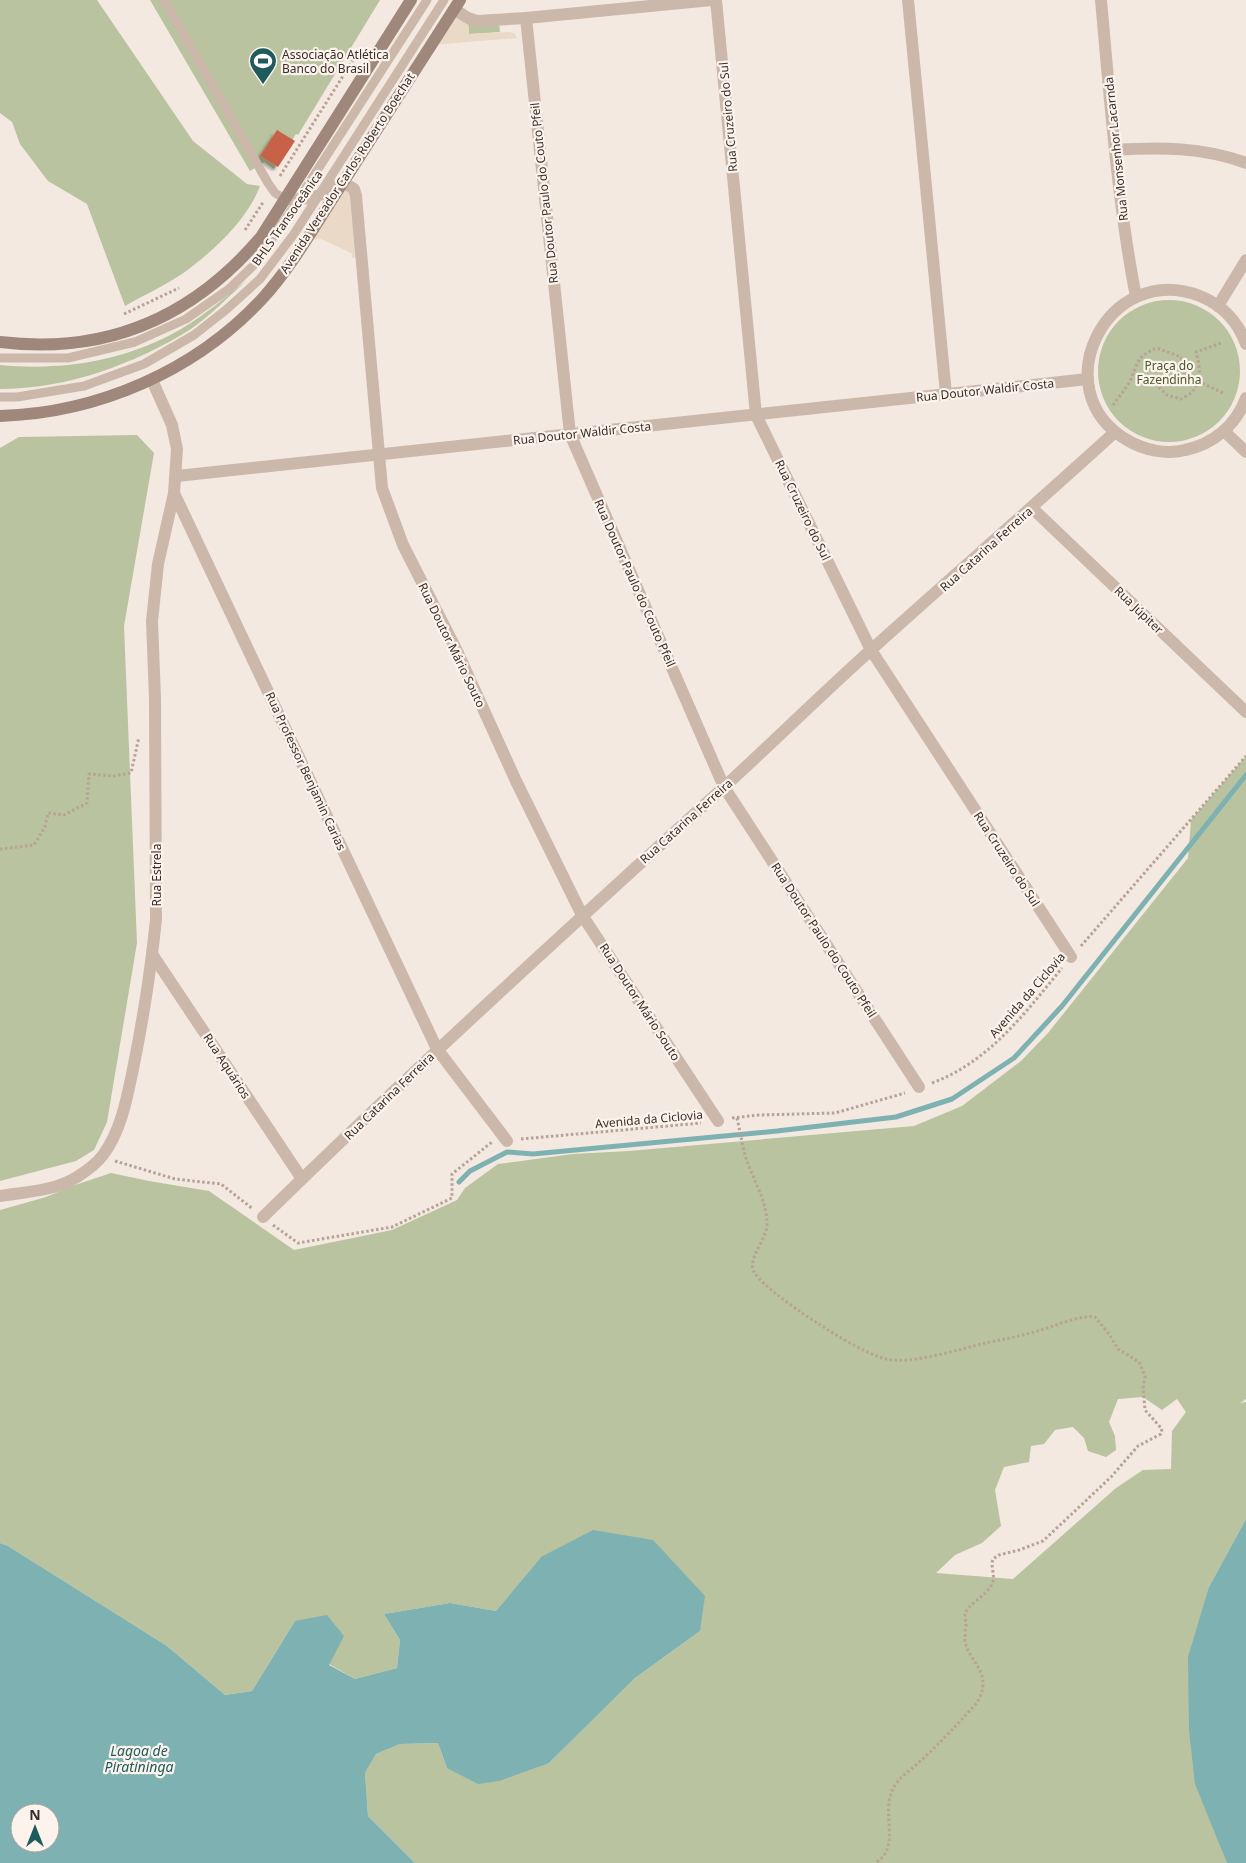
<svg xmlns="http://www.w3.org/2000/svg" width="1246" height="1863" font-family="'Noto Sans',sans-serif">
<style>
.green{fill:#b9c39f;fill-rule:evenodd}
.plaza{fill:#ebd9c7}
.water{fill:#7eb1b1;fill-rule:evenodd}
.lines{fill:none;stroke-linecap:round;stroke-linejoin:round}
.stream{stroke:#7eb1b1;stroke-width:5}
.building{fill:#c7624a;filter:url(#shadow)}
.path{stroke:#b8a295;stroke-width:3;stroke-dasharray:2.5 2.5;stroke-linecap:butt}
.service{stroke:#ccb8ab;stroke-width:9}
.minor{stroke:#ccb8ab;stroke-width:12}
.secondary{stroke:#a0877c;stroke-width:12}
.labels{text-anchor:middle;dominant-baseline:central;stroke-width:4.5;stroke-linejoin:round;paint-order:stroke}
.poi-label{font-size:12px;fill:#3a2e2a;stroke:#fbf3ec;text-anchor:start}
.street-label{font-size:12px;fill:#3a2e2a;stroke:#fbf3ec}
.park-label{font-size:12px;fill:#4b582d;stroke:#fbf3ec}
.water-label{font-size:14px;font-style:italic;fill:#1f5b5c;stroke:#fbf3ec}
</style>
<defs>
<filter id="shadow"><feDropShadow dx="-4.5" dy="4.5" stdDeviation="1" flood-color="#0004"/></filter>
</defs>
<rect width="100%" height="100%" fill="#f3e9e0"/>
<g class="green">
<path d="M0 0H97L193 141 247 184 260 186C247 221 211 253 182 274 164 286 144 295 125 306L87 204 48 181 20 144 12 122 0 113Z"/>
<polygon points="150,0 380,0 298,135 296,134 274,169 264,162 250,171"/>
<polygon points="468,21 499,22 500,32 469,34"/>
<path d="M246 281C229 296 209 317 191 329 135 364 67 389 0 389V365C62 371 126 361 181 329 204 316 225 297 246 281Z"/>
<circle cx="1169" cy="371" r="71"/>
<polygon points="137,435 154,453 124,626 137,943 107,1122 94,1150 76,1161 0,1181 0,448 19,437"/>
<path d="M1246 756V1399L1240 1403 1246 1402V1519L1209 1587 1221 1847 1227 1863H415L368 1816 365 1773 376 1754 400 1744 438 1743 447 1768 549 1763 635 1678 700 1631 541 1557 496 1611 450 1603 384 1614 400 1640 397 1668 355 1679 329 1664 295 1621 252 1691 225 1695 167 1646 8 1546 0 1543V1210L46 1197 72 1186 111 1173 149 1181 209 1191 294 1250 392 1230 457 1200 465 1188 498 1164 573 1154 629 1151 914 1126 962 1106 1021 1061 1048 1033 1188 858 1191 820ZM1143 1397 1162 1410 1177 1399 1186 1412 1172 1431 1171 1469 1143 1470 1116 1488 1013 1579 936 1573 955 1555 982 1543 1001 1526 995 1490 1004 1467 1029 1462 1031 1446 1044 1444 1055 1430 1073 1427 1084 1438 1088 1451 1106 1457 1116 1450 1115 1436 1109 1422 1118 1399Z"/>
</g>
<g class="plaza">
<polygon points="454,9 468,21 469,34 510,32 515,34 517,38 431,45"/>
<polygon points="350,186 361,257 352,258 352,254 349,252 321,239 310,240 318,221"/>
</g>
<g class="water">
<polygon points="1246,1519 1246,1863 1227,1863 1195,1784 1189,1730 1188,1657 1209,1587"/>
<path d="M593 1530 653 1540 705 1596 700 1631 635 1678 549 1763 499 1781 478 1784 447 1768 438 1743 400 1744 376 1754 365 1773 368 1816 415 1863H0V1543L8 1546 167 1646 225 1695 252 1691 295 1621 327 1615 344 1636 329 1665 355 1679 397 1668 400 1640 384 1614 450 1603 496 1611 541 1557ZM20 1813H50V1843H20Z"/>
</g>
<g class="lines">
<polyline class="stream" points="459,1182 470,1171 507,1152 533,1154 777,1131 896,1117 952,1099 1014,1058 1062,1006 1246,775"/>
</g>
<polygon class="building" points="277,130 295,141 278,167 260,156"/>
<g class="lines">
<g class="path">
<polyline points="280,176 360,49"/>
<polyline points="245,230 264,201"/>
<polyline points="124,314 179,288"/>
<path d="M1132 374 1155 384 1167 395 1181 399C1184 397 1189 395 1192 392 1202 382 1200 365 1196 352L1221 343"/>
<polyline points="1198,381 1225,394"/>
<path d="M1113 405C1118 398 1124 391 1129 383 1139 364 1134 357 1157 348L1181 357C1184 366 1187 374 1181 382L1169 380 1167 376"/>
<polyline points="0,849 34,845 45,827 48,813 64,815 87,803 89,774 114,776 131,773 139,737"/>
<polyline points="1081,946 1246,756"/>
<path d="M932 1083C989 1062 1025 1013 1062 968"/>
<polyline points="732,1118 759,1115 835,1113 905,1093"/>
<path d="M737 1118C740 1131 742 1145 746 1158 753 1180 768 1202 767 1226 766 1239 747 1260 754 1272 763 1287 803 1314 819 1324 836 1335 866 1354 886 1359 911 1365 960 1349 985 1343 1004 1339 1022 1336 1041 1330 1055 1326 1082 1314 1095 1317L1109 1334 1118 1349 1139 1362 1145 1376 1143 1388 1145 1410 1162 1429 1161 1434 1138 1446 1111 1477 1043 1541 1019 1550 999 1555 993 1559C990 1567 996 1576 992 1584 987 1596 966 1605 965 1615 965 1618 966 1622 966 1626 965 1631 965 1636 965 1641 969 1662 991 1671 980 1697 977 1704 971 1709 966 1715 951 1731 935 1748 918 1763 911 1770 902 1775 896 1784 877 1810 904 1846 875 1863"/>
<polyline points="521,1139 701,1123"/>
<polyline points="115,1161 175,1179 221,1184 253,1209"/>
<polyline points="273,1225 298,1243 392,1227 452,1198 452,1174 492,1142"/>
</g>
<g class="service">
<polyline points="164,0 268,183 275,193 285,199"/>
<polyline points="0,358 68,358 135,342 186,319 229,289 256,263 298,200 427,0"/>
<polyline points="0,397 17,397 84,386 144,364 194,335 227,309 260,279 294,234 444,0"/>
</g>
<g class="minor">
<polyline points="716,0 756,415 871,650 1071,957"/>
<polyline points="908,0 946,394"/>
<path d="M1101 0C1110 99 1117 199 1136 297"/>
<polyline points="454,9 468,18 477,21 526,18 712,0"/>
<polyline points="526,18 570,434 724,787 919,1087"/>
<path d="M1115 150C1160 147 1203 147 1246 163"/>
<path d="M285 199C311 201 321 196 343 182L354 189 356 196 382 488 403 545 456 649 516 781 582 915 718 1121"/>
<polyline points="1218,306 1246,260"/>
<path d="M1246 344C1238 322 1222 305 1200 296 1108 260 1042 390 1127 440 1144 450 1166 455 1185 450 1214 444 1236 425 1246 398"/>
<polyline points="1224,431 1246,452"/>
<polyline points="177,476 1088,379"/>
<polyline points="174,493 437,1049 507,1141"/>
<polyline points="1032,508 1246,712"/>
<polyline points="152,954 302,1179"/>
<path d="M0 1196C25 1192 55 1191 77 1177 85 1172 97 1163 103 1155 121 1131 127 1098 133 1069 143 1020 151 969 156 919L155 699 152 621 158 564 174 493 177 449 172 425 152 380"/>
<path d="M263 1217C413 1070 568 929 723 788 773 742 822 694 872 649 953 576 1035 505 1115 432"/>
</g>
<g class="secondary">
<path d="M0 342C106 355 193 317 261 237L411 0"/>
<path d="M0 416C98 413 195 371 262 299 294 264 318 220 344 181 383 121 421 60 460 0"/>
</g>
</g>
<defs>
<g id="stadium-pin" transform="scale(1.4375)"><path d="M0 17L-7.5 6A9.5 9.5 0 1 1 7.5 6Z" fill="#1f5b5c" stroke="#fbf3ec"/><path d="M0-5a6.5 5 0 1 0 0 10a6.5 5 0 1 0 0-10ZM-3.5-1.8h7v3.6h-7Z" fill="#fff"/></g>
</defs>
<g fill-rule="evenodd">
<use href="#stadium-pin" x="263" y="61"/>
</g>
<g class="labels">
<g class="poi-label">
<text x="282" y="54">Associação Atlética<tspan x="282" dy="14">Banco do Brasil</tspan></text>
</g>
<g class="street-label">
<text transform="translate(728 117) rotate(-95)">Rua Cruzeiro do Sul</text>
<text transform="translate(1116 149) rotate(-96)">Rua Monsenhor Lacarnda</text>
<text transform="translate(347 173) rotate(-57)">Avenida Vereador Carlos Roberto Boechat</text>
<text transform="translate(544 193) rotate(-96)">Rua Doutor Paulo do Couto Pfeil</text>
<text transform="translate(287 218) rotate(-55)">BHLS Transoceânica</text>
<text transform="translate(985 390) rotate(-6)">Rua Doutor Waldir Costa</text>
<text transform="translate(582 433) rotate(-6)">Rua Doutor Waldir Costa</text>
<text transform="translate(803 510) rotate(64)">Rua Cruzeiro do Sul</text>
<text transform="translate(986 549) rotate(-42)">Rua Catarina Ferreira</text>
<text transform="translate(635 583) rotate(66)">Rua Doutor Paulo do Couto Pfeil</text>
<text transform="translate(1139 610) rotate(44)">Rua Júpiter</text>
<text transform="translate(452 645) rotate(64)">Rua Doutor Mário Souto</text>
<text transform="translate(306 771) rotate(65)">Rua Professor Benjamin Carias</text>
<text transform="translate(686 821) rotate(-42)">Rua Catarina Ferreira</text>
<text transform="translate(1007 859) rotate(57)">Rua Cruzeiro do Sul</text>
<text transform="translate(156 875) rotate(-90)">Rua Estrela</text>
<text transform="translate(824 940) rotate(57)">Rua Doutor Paulo do Couto Pfeil</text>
<text transform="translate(1027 995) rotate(-49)">Avenida da Ciclovia</text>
<text transform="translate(640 1002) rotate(57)">Rua Doutor Mário Souto</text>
<text transform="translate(227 1066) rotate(57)">Rua Aquários</text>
<text transform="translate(389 1096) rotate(-44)">Rua Catarina Ferreira</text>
<text transform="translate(649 1119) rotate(-5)">Avenida da Ciclovia</text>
</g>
<g class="park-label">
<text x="1169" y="365">Praça do<tspan x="1169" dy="14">Fazendinha</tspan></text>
</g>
<g class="water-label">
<text x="139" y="1750">Lagoa de<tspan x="139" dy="16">Piratininga</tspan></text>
</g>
</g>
<g transform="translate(35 1828)"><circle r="24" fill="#fbf3ec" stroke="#aea49e"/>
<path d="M0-4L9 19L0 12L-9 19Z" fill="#1f5b5c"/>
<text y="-8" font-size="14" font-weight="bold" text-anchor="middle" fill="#3a2e2a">N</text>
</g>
</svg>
